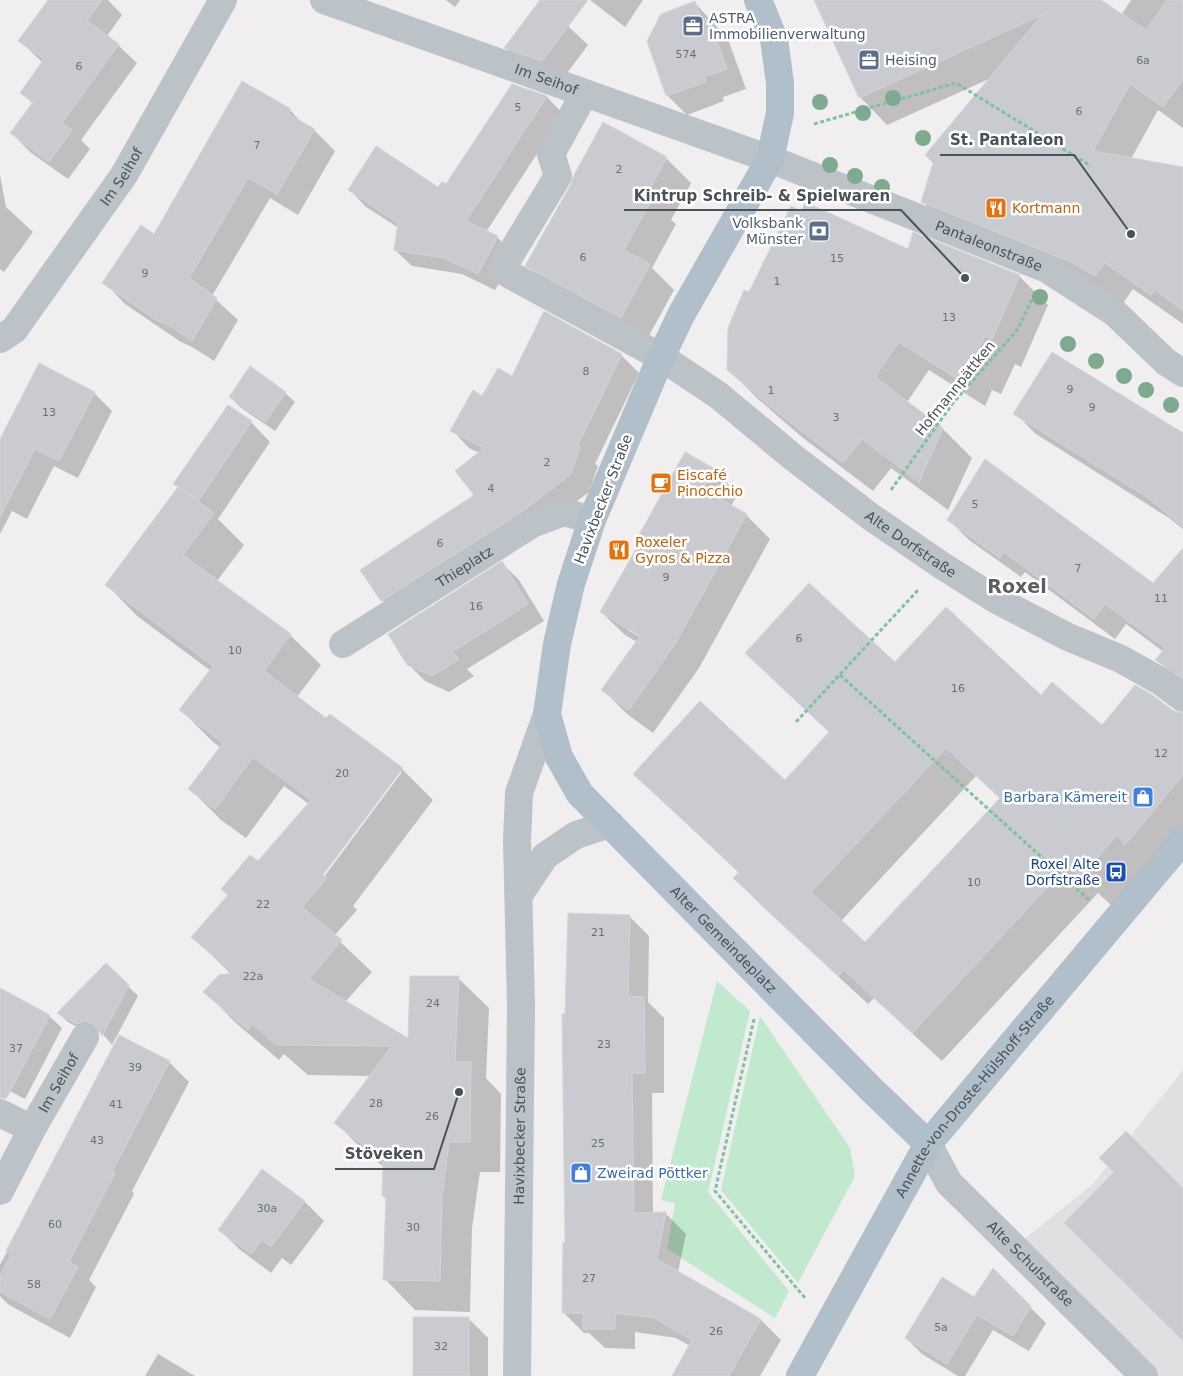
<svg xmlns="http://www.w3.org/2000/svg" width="1183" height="1376" font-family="'DejaVu Sans',sans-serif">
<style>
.education{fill:#e1dfdf}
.green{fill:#c1e9ce}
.shadow{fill:#0003;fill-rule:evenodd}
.building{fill:#c9cbd0;stroke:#d3d5d9;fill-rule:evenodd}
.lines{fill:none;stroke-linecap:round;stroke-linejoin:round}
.path{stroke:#7dc39c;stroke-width:3;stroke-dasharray:4 2.5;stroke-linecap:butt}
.minor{stroke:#bbc3c9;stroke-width:28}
.major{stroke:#b1bfca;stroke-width:28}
.tree{fill:#7eaa90}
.labels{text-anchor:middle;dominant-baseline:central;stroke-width:5;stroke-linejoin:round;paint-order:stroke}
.number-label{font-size:11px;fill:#687077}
.service-label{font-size:14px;fill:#4e5e75;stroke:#fff;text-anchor:start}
.street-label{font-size:14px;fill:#485259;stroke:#fff}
.food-label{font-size:14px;fill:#c56008;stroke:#fff;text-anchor:start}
.shop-label{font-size:14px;fill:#366cbe;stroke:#fff;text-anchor:end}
.transit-label{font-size:14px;fill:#164399;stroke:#fff;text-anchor:end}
.district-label{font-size:19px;font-weight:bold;fill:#5b5f62;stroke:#fff}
.leader{fill:none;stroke:#485259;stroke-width:2}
.callout-dot{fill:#485259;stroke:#fff;stroke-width:2}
.callout-label{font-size:15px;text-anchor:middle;font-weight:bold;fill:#485259;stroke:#fff;stroke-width:5;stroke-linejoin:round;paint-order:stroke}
</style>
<rect width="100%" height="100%" fill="#f0eeee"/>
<polygon class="education" points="1183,1070 1183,1376 1152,1376 1018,1244 1092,1185"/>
<g class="green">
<polygon points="717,981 750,1011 708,1192 789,1291 775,1318 667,1249 675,1203 661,1200"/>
<polygon points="760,1016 850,1148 855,1176 798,1283 721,1190"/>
</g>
<g class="shadow">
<polygon points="49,0 108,0 122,15 107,36 118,45 137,63 81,140 90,149 68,179 30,152 12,133 33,104 21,92 43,63 20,41"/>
<polygon points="446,0 460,0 455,7"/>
<polygon points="590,0 643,0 625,27"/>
<polygon points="816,0 1073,0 1111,31 1131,0 1183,0 1183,128 1158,110 1131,159 1183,169 1183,324 1133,289 1123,303 950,230 923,202 991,78 887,125 860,97"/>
<polygon points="695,3 728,39 746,89 723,97 724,101 687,115 667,95"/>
<polygon points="568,26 588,45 562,80 525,67 506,48"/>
<polygon points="512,85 547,97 563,114 486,232 497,237 514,254 495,290 462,274 412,266 395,250 399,228 366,207 350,190 439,189 446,186"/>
<polygon points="290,110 304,125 314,130 335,151 298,215 270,198 212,296 238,320 214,361 194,348 181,342 125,304 104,282"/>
<polygon points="666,158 691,183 671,220 676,224 652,268 674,290 646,341 552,290 527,265"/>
<polygon points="0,175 6,207 33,232 4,272 0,269"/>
<polygon points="909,250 1019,276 1048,305 1021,367 1015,364 1001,394 992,390 985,406 929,370 907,402 943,429 972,458 948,510 891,468 873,491 803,438 758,399 728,369 750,294"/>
<polygon points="621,355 639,373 595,464 598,466 589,492 540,529 400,618 382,600 362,571 476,495 479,453 469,448 452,430 483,397 513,378"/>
<polygon points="94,393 112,411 78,478 54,466 27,519 12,511 0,534 0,441"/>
<polygon points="285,393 295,402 275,431 240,407 230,397"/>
<polygon points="1015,413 1183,435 1183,529 1169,518 1036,434"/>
<path d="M251 422 270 442 218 519 244 545 217 581 290 635 321 665 297 697 327 720 330 716 402 769 433 800 353 906 357 910 334 936 372 972 345 1002 409 1040 458 978 489 1008 486 1078 501 1094 500 1172H480L472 1228 470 1312 415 1310 385 1279 387 1200 383 1196 384 1167 367 1154 336 1123 372 1076 308 1075 284 1054 279 1060 236 1023 205 992 232 975 193 937 309 804 284 786 246 838 221 820 190 789 221 748 212 741 181 710 211 671 137 616 107 585 179 487ZM398 772H402L321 881 319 879Z"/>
<path d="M685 454 714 470 738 494 731 506 746 515 770 539 699 668 653 733 627 714 603 690 637 642 625 635 601 612 644 538 641 535ZM628 627 646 638 645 640 628 630Z"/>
<polygon points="949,520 1153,585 1183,549 1183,685 1157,660 1164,652 1126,624 1115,639 1025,572 1021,577 969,540"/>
<polygon points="502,563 519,580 544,621 467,669 474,676 449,692 425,681 408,664"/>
<path d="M746 653 895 663 1041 696 1102 727 1174 712 1183 715V840L1111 905 1098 893 942 1061 874 998 868 1004 764 908 735 878 739 873 634 774 785 782 830 733ZM976 776 1001 799 865 944 841 921Z"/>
<polygon points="629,916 649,936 648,1002 664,1018 664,1093 652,1093 653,1214 666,1214 686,1234 678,1272 761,1320 781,1340 760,1376 673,1376 690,1346 676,1338 635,1332 635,1349 605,1348 589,1333 584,1333 564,1313 566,1243 567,1016"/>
<polygon points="128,986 138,996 112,1045 101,1032 95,1031 88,1033 68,1022 58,1013"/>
<polygon points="0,990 49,1016 62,1028 25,1099 0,1086"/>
<polygon points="120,1036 169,1062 189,1082 132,1191 134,1194 89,1280 96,1287 70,1338 9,1305 0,1296 0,1265"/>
<polygon points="304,1201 324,1221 291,1265 282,1258 271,1273 239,1249 220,1230"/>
<polygon points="993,1270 1046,1323 1029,1351 993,1330 965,1376 958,1376 922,1354 906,1338 975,1299"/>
<polygon points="468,1318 488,1338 488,1376 414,1376"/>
<polygon points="158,1354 195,1376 145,1376"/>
</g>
<g class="building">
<polygon points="48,0 102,0 87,21 119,44 62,123 72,130 49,162 10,133 33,102 20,93 44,59 18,41"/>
<polygon points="540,0 588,0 542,61 504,48"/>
<polygon points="814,0 1101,0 1146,30 1167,0 1183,0 1183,79 1163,107 1130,84 1093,151 1183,167 1183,310 1155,290 1151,295 1105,263 1095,276 1073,263 921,202 933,163 925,155 1042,15 859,98"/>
<polygon points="695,1 702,20 709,18 727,69 704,77 706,82 666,96 647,41 661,14"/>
<polygon points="242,81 291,109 288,114 315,129 277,194 248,178 189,278 217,298 192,341 172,327 158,321 102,283 141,225 154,234"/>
<polygon points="512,84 547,96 466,221 498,236 478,274 444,258 394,250 398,223 348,190 376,146 438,187 442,182 446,184"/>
<polygon points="603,122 667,157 646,196 652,199 624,250 650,264 621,318 525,266 571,184 573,177"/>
<polygon points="805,202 908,249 913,232 1020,275 992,339 985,336 972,365 963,362 956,378 899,342 875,377 943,428 919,482 862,439 843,463 773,409 727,370 728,328 744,290 749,292 791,206 802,211"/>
<polygon points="544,311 622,354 578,445 580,447 571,474 522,512 381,601 360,570 474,495 455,471 484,448 450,431 473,390 482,396 498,368 512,376"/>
<polygon points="1052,352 1183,433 1183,527 1147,497 1013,414"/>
<polygon points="39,363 95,392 59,461 35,449 0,517 0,439"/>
<polygon points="250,366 286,392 265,422 229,397"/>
<polygon points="228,405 252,421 199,500 173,484"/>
<polygon points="685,452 715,469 703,489 747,514 675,644 629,710 601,690 640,636 600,612 647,530 639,535"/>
<polygon points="985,459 1153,583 1183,548 1183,679 1155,660 1165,648 1105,604 1094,619 1004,552 1000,558 947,520"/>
<polygon points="178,487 214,513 183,555 291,634 264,671 326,718 330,714 403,768 323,875 327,878 302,907 342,940 309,979 408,1038 410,976 459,976 455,1062 471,1062 470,1142 449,1142 442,1197 440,1281 383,1280 386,1197 382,1196 383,1160 334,1123 392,1046 276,1045 253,1024 248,1030 203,992 219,975 233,973 191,937 228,895 221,889 250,855 258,861 311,800 253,757 215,809 188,789 223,743 179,710 213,666 105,585"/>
<polygon points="502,561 528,604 452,652 459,659 432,676 407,665 388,634"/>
<path d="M809 583 895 662 946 607 1041 695 1052 682 1102 725 1135 685 1151 694 1174 711 1183 713V775L1125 845 1117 835 1081 877 1068 865 912 1033 844 970 838 976 733 878 739 872 633 774 700 701 785 780 829 732 745 653ZM946 748 1000 798 865 942 811 892Z"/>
<polygon points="568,913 630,915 628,996 644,997 645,1073 632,1073 634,1213 666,1212 657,1259 761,1319 729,1376 672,1376 692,1340 654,1318 615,1313 615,1329 583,1329 583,1313 562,1313 563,1242 565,1242 562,1014 565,1014"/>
<polygon points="106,963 129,985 102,1036 98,1029 92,1023 84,1021 77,1024 57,1013"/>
<polygon points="0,988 50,1015 6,1099 0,1098"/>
<polygon points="119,1035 170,1061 112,1172 115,1173 69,1262 78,1267 50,1319 0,1292 0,1276 11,1255 6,1251"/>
<polygon points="1126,1131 1183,1188 1183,1341 1064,1223 1114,1172 1099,1158"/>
<polygon points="262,1169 305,1201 271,1247 262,1240 251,1254 218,1230"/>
<polygon points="993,1268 1031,1306 1013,1336 977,1315 947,1364 905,1338 942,1277 974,1297"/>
<rect x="413" y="1317" width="56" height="59"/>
</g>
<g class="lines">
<g class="path">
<polyline points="814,124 956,83 1091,166"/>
<polyline points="891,490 953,403 1018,329 1032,299"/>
<polyline points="840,675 1089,900"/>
<polyline points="796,722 918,590"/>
<polyline points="754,1019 715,1191 805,1298"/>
</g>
<g class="minor">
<path id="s1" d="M324 0 770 159 1047 269 1115 313 1166 362 1183 373"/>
<path id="s2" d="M584 94 551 154 558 176 501 270 661 357 718 395 794 458 871 517 941 565 995 599 1068 637 1121 659 1160 681 1183 698"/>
<path id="s3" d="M0 339 14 330 124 175 223 0"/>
<path id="s4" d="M343 644 532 524 564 512 592 520"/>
<polyline points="519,895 545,856 576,835 610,824"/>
<path id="s5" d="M0 1113 32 1129 85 1037"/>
<path id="s6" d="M928 1144 949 1183 1144 1376"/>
<polyline points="0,1191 32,1129"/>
<path id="s7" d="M517 1376 521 1006 517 841 519 793 547 714"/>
</g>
<g class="major">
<path id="s8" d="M758 0 774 39 780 83V113L770 159 681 315 661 357 592 520 571 584 557 644 547 714 559 757 580 794 871 1089 928 1144"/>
<path id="s9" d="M800 1376 928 1144 1183 840"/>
</g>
</g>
<g class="tree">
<circle cx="893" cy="98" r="8"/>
<circle cx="820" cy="102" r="8"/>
<circle cx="863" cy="113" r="8"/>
<circle cx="923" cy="138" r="8"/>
<circle cx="830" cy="165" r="8"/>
<circle cx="855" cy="176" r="8"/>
<circle cx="882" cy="187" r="8"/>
<circle cx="1040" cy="297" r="8"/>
<circle cx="1068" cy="344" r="8"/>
<circle cx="1096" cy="361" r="8"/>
<circle cx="1124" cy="376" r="8"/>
<circle cx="1146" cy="390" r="8"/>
<circle cx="1171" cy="405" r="8"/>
</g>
<defs>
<g id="office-square" transform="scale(1.125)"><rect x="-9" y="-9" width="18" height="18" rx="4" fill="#5c6f8a" stroke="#fff"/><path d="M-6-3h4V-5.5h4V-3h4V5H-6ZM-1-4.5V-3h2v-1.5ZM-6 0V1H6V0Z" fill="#fff"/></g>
<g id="restaurant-square" transform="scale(1.125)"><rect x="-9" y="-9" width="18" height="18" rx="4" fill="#e8710a" stroke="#fff"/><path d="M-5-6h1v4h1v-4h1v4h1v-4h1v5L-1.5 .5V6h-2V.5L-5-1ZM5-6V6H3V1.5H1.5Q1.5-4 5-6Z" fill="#fff"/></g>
<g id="bank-square" transform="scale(1.125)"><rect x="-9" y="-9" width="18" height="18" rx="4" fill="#5c6f8a" stroke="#fff"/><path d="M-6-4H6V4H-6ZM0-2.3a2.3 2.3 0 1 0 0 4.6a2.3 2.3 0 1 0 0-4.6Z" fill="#fff"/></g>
<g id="cafe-square" transform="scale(1.125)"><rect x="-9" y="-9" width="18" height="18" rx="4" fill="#e8710a" stroke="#fff"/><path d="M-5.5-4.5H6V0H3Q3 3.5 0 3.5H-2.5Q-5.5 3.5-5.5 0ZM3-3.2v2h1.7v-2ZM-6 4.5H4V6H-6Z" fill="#fff"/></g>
<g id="shop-square" transform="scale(1.125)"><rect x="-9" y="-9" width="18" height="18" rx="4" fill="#3f7fe0" stroke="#fff"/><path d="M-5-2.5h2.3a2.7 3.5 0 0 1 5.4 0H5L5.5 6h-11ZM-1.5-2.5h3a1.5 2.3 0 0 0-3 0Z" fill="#fff"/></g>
<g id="bus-square" transform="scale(1.125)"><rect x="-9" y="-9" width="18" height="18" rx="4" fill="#1a4fb4" stroke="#fff"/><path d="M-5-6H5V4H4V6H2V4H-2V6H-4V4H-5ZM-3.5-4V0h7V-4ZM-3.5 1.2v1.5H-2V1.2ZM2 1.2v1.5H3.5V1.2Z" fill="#fff"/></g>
</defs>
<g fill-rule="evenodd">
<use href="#office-square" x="693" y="26"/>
<use href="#office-square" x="869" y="60"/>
<use href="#restaurant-square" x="996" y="208"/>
<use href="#bank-square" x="819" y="231"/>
<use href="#cafe-square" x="661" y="483"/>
<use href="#restaurant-square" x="619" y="550"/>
<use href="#shop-square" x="1143" y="797"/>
<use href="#bus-square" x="1116" y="872"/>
<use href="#shop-square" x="581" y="1173"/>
</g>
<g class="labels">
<g class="number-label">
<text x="686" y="54">574</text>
<text x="1143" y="60">6a</text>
<text x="79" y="66">6</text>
<text x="518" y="107">5</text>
<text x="1079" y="111">6</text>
<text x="257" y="145">7</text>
<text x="619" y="169">2</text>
<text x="583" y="257">6</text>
<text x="837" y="258">15</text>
<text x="145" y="273">9</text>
<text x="777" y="281">1</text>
<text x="949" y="317">13</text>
<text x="586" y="371">8</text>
<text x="1070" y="389">9</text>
<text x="771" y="390">1</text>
<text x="1092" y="407">9</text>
<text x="49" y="412">13</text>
<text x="836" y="417">3</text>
<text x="547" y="462">2</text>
<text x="491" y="488">4</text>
<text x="975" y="504">5</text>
<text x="440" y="543">6</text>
<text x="1078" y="568">7</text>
<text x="666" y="577">9</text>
<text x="1161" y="598">11</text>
<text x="476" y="606">16</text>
<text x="799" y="638">6</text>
<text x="235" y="650">10</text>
<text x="958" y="688">16</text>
<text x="1161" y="753">12</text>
<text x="342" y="773">20</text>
<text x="974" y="882">10</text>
<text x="263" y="904">22</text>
<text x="598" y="932">21</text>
<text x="253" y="976">22a</text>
<text x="433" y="1003">24</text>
<text x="604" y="1044">23</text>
<text x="16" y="1048">37</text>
<text x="135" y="1067">39</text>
<text x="376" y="1103">28</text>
<text x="116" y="1104">41</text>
<text x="432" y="1116">26</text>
<text x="97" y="1140">43</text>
<text x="598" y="1143">25</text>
<text x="267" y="1208">30a</text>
<text x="55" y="1224">60</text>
<text x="413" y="1227">30</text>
<text x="589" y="1278">27</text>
<text x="34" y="1284">58</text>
<text x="941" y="1327">5a</text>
<text x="716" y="1331">26</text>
<text x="441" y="1346">32</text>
</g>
<g class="service-label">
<text x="709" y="18">ASTRA<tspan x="709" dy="16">Immobilienverwaltung</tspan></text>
<text x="885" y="60">Heising</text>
<text x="803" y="223" text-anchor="end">Volksbank<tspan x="803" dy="16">Münster</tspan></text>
</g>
<g class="street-label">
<text stroke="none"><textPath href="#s1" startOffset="236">Im Seihof</textPath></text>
<text stroke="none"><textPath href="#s3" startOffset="204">Im Seihof</textPath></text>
<text stroke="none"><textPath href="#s1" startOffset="709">Pantaleonstraße</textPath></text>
<text transform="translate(955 388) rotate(-51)">Hofmannpättken</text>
<text transform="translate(603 499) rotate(-69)">Havixbecker Straße</text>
<text stroke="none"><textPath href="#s2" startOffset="696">Alte Dorfstraße</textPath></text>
<text stroke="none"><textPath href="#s4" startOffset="144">Thieplatz</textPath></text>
<text stroke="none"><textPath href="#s8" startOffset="1058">Alter Gemeindeplatz</textPath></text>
<text stroke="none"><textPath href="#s5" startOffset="89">Im Seihof</textPath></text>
<text stroke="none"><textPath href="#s9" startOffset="331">Annette-von-Droste-Hülshoff-Straße</textPath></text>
<text stroke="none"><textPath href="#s7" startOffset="240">Havixbecker Straße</textPath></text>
<text stroke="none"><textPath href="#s6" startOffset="159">Alte Schulstraße</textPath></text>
</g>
<g class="food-label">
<text x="1012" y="208">Kortmann</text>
<text x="677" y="475">Eiscafé<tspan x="677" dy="16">Pinocchio</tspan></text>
<text x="635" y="542">Roxeler<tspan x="635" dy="16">Gyros &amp; Pizza</tspan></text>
</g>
<g class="shop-label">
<text x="1127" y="797">Barbara Kämereit</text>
<text x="597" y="1173" text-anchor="start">Zweirad Pöttker</text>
</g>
<g class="transit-label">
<text x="1100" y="864">Roxel Alte<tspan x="1100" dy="16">Dorfstraße</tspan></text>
</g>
<g class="district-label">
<text x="1017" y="586">Roxel</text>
</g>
</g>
<path class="leader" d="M1131 234L1074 155H940M965 278L901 210H624M459 1092L434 1169H335"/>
<g class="callout-dot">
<circle cx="1131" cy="234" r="5"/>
<circle cx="965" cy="278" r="5"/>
<circle cx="459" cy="1092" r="5"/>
</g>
<g class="callout-label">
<text x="1007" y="145">St. Pantaleon</text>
<text x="762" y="201">Kintrup Schreib- &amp; Spielwaren</text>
<text x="384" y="1159">Stöveken</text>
</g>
</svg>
